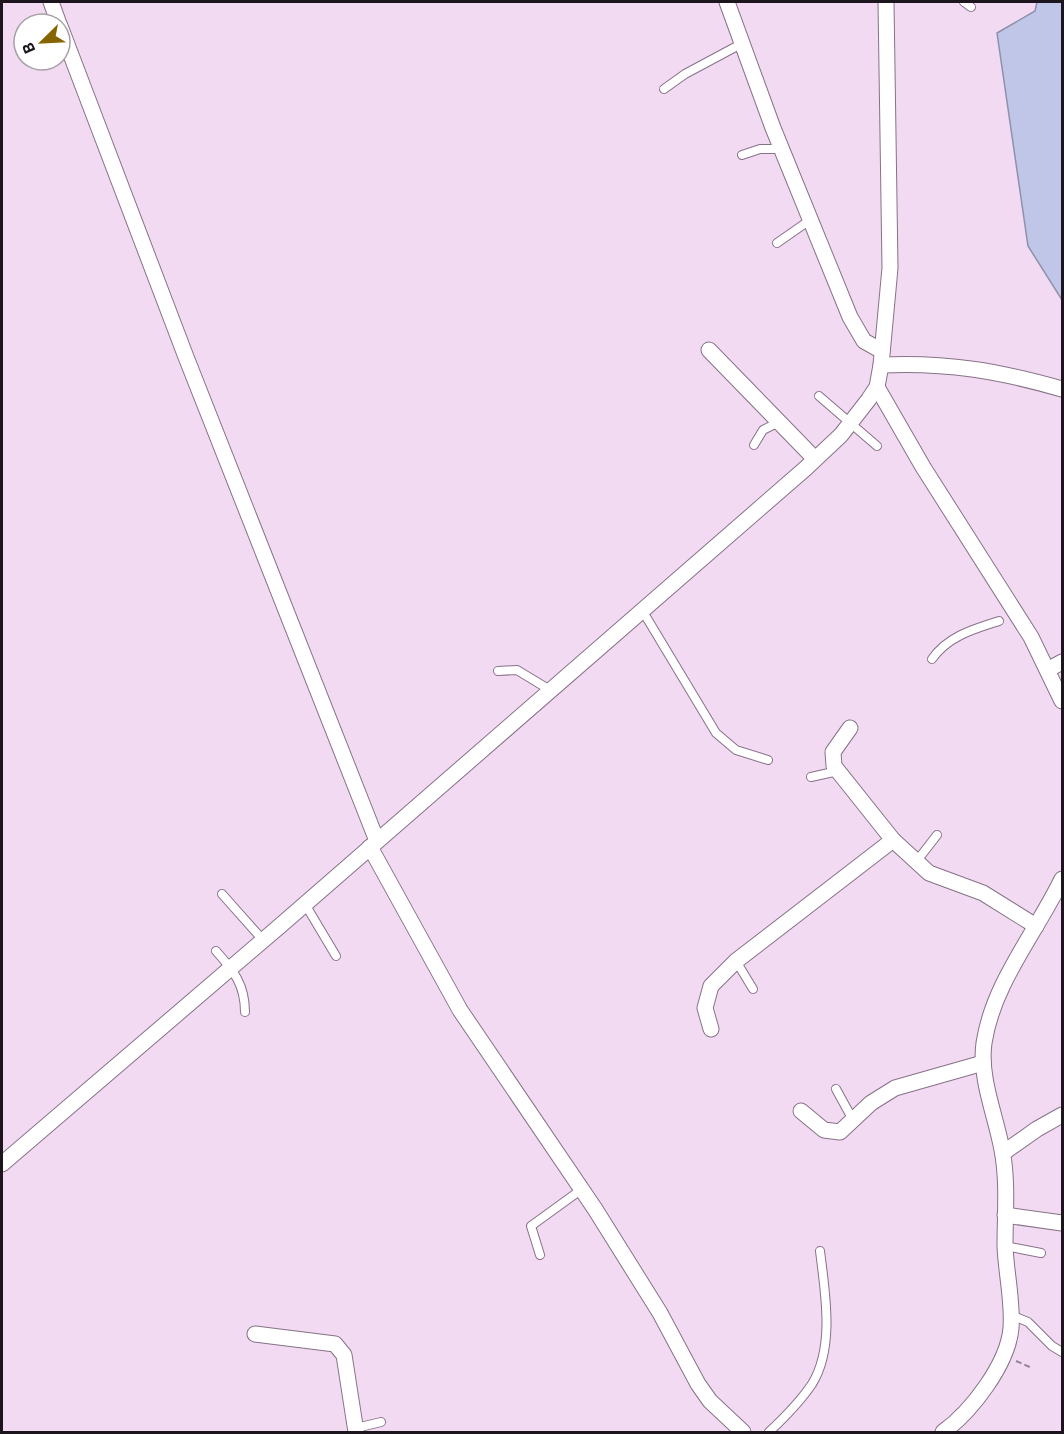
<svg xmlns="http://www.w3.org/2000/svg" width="1064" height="1434" font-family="Barlow,sans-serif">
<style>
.water{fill:#c0c6e7;stroke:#8f91aa;stroke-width:1.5}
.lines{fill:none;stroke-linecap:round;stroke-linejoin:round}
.lane-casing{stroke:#877287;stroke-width:10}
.street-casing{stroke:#877287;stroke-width:17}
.path{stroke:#958596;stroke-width:2;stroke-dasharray:6 3;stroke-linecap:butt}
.lane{stroke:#fff;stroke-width:8}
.street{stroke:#fff;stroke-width:15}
</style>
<rect width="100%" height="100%" fill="#f1daf2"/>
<polygon class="water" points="1037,2 1062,2 1062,300 1028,246 997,33 1035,11"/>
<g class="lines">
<g class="lane-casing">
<g id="lane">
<polyline points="964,2 971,7"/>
<polyline points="664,89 685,74 741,44"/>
<polyline points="742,155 760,149 782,149"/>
<polyline points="777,243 810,220"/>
<polyline points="819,396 877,446"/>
<polyline points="754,445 763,430 779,422"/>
<polyline points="642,610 716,733 736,750 768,760"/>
<path d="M932 659C948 636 974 629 999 621"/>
<polyline points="498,671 517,670 550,690"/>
<polyline points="811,777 838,771"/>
<polyline points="916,862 937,835"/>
<polyline points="222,894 263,940"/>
<polyline points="305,904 336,956"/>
<path d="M216 951C234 971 245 985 245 1012"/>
<polyline points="736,961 753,989"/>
<polyline points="836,1089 853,1120"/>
<polyline points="1005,1246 1041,1253"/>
<polyline points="540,1255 531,1226 582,1189"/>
<polyline points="1011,1315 1028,1322 1052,1346 1062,1352"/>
<polyline points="356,1428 381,1422"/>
<path d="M769 1432C785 1417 800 1402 812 1384 835 1347 825 1292 820 1251"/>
</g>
</g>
<g class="street-casing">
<g id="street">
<polyline points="51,2 59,24"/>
<polyline points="727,2 773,128 850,317 864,341 882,351"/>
<polyline points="60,26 186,357 377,841"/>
<polyline points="709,350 815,459"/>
<path d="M881 365C947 362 999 371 1062 389"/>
<polyline points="877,387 923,467 1031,637 1062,701"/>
<polyline points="1049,669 1062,662"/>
<polyline points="850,728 833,752 834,766 893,840 929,873 983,893 1036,926"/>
<polyline points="370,847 460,1010 595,1209 660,1313 698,1384 710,1401 743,1432"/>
<polyline points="711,1029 705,1008 711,986 736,961 893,840"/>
<polyline points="801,1111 824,1130 840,1132 871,1103 895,1088 983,1063"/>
<polyline points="1003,1153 1037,1129 1062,1115"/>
<polyline points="2,1164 281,925 806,468 841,435 869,399 877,387 881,365 890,268 886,2"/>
<polyline points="1005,1215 1062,1223"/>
<polyline points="255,1334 335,1344 344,1355 356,1432"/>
<path d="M943 1432C971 1412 1008 1364 1011 1328 1013 1301 1006 1273 1005 1246 1005 1215 1008 1181 1002 1150 996 1116 979 1078 984 1043 993 983 1036 933 1062 879"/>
</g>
</g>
<polyline class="path" points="1016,1361 1032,1368"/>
<use href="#lane" class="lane"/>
<use href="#street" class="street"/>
</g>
<rect width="1064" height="1434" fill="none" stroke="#1d151d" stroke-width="6"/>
<g transform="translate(42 42) rotate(246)"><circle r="28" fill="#ffffff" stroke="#a5a1a5" stroke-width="1.5"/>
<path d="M0-4.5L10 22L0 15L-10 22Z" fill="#866400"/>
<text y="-9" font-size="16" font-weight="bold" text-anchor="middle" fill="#1d151d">B</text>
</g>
</svg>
